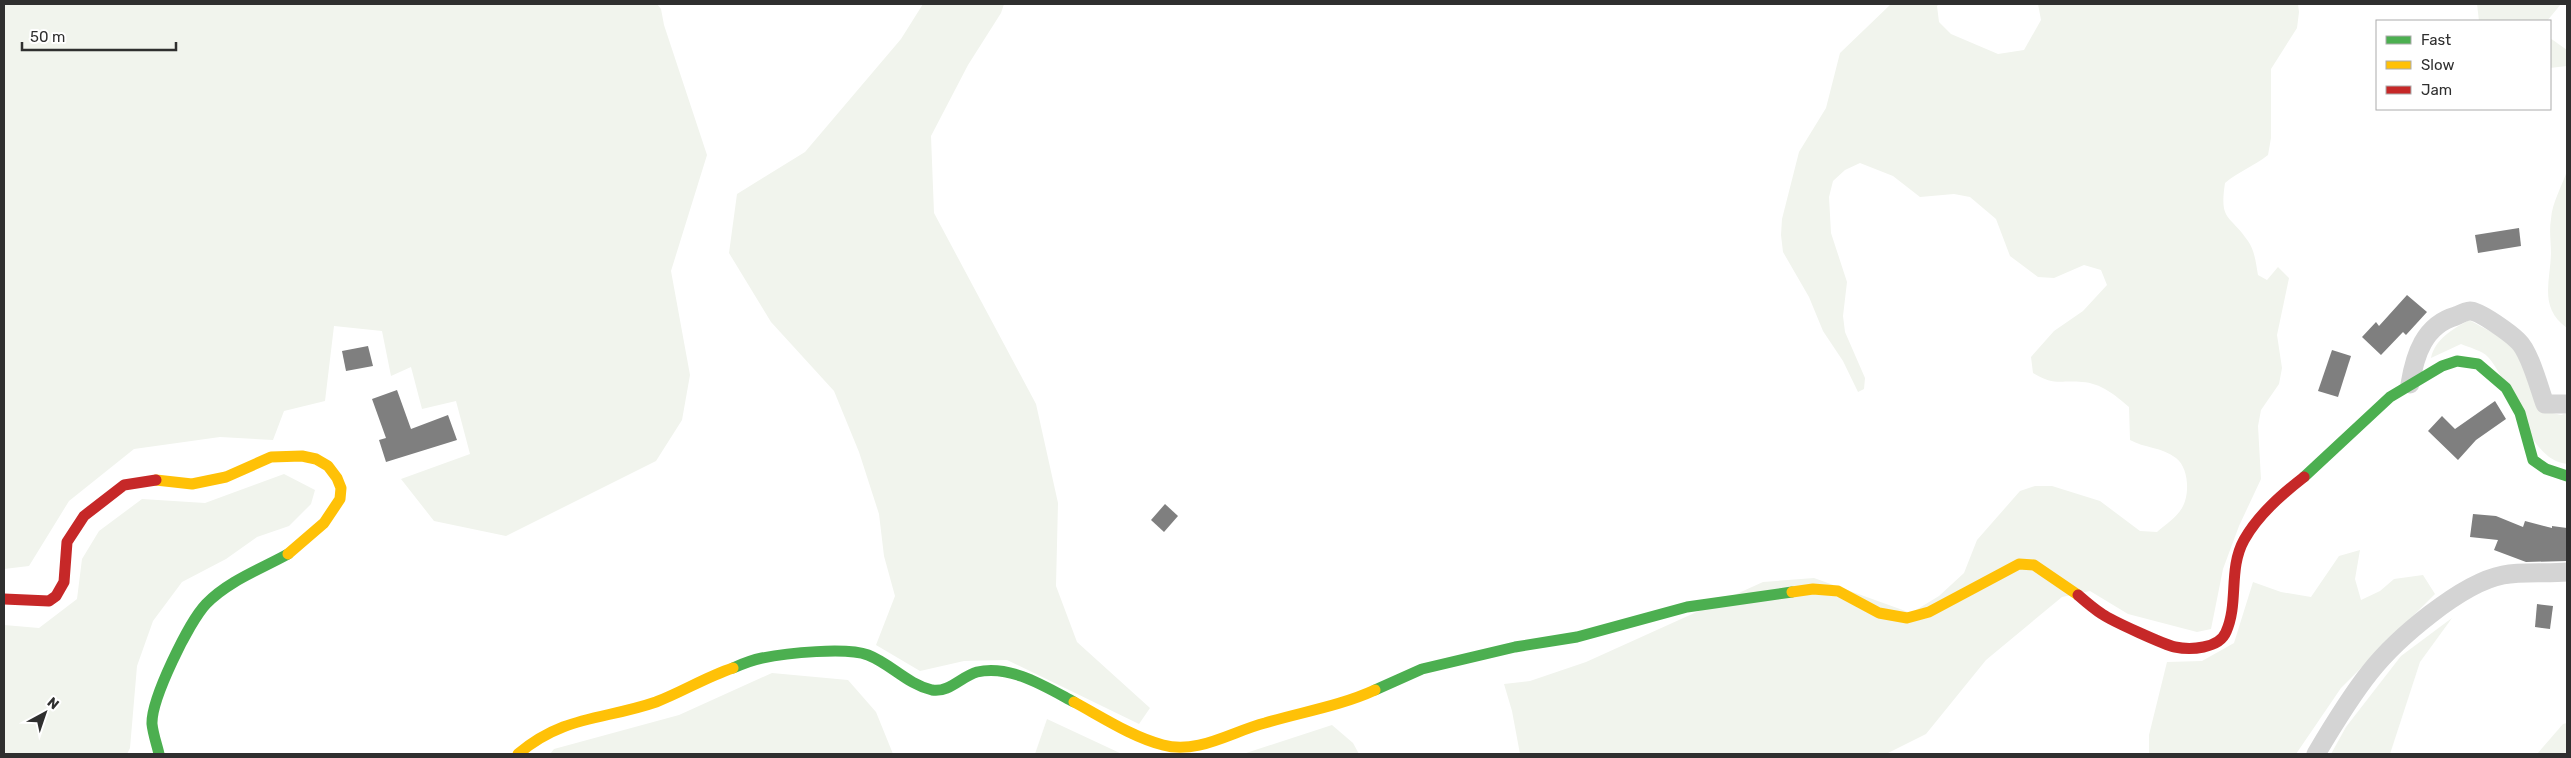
<svg xmlns="http://www.w3.org/2000/svg" width="2571" height="758" font-family="Rubik,sans-serif">
<style>
.green{fill:#f1f4ed}
.building{fill:#7f7f7f}
.lines{fill:none;stroke-linecap:round;stroke-linejoin:round}
.street{stroke:#d4d4d4;stroke-width:19}
.fast{stroke:#4caf50;stroke-width:11}
.slow{stroke:#ffc107;stroke-width:11}
.jam{stroke:#c62828;stroke-width:11}
</style>
<rect width="100%" height="100%" fill="#fff"/>
<g class="green">
<polygon points="4,4 657,4 661,9 664,25 707,155 671,271 690,375 682,420 656,461 506,536 434,521 401,479 470,454 456,401 422,409 411,367 391,376 382,331 334,326 325,401 284,411 273,440 220,437 134,449 69,501 29,566 4,569"/>
<polygon points="923,4 1004,4 1001,13 968,65 931,136 934,213 1036,404 1058,503 1056,586 1077,642 1150,708 1139,724 1007,660 964,661 920,671 876,645 895,596 884,556 879,514 859,452 834,391 771,322 729,253 737,194 805,152 901,39"/>
<path d="M1891 4H1939L1937 6 1939 22 1951 34 1998 54 2024 50 2041 20 2038 4H2298L2299 12 2297 28 2271 69V138L2268 155C2254 166 2238 172 2225 183 2219 222 2230 214 2248 241 2255 251 2256 264 2258 275L2267 280 2278 267 2289 278 2277 335 2282 368 2279 384 2261 410 2258 426 2261 479 2239 526 2223 569 2211 629 2197 632 2128 614 2090 591 2062 597 1986 660 1926 734 1886 754H1520L1512 711 1504 684 1530 681 1586 662 1763 582 1814 578 1911 613 1939 596 1964 573 1977 540 2020 491 2035 486H2052L2100 501 2140 531 2157 532C2165 525 2177 517 2182 508 2190 495 2189 468 2176 458 2162 447 2144 448 2130 440L2129 407C2115 395 2101 383 2082 382 2059 380 2054 386 2033 373L2031 357 2054 331 2083 311 2107 285 2101 270 2084 265 2054 278 2038 277 2010 256 1996 219 1970 197 1954 194 1920 197 1893 176 1860 163 1845 170 1833 181 1829 197 1831 233 1847 282 1843 316 1845 332 1865 378 1864 389 1858 392 1843 361 1823 331 1809 297 1783 252 1781 235 1782 219 1799 152 1826 108 1840 53Z"/>
<polygon points="2477,4 2561,4 2547,21 2479,21"/>
<polygon points="2550,38 2567,50 2567,66 2550,68"/>
<path d="M2567 171V328C2539 308 2550 282 2551 254 2551 242 2549 230 2551 219 2552 203 2562 186 2567 171Z"/>
<path d="M2469 320 2497 335 2519 354 2540 410 2561 415 2567 413V464C2527 461 2512 383 2488 357 2483 351 2468 347 2461 344L2431 358C2435 339 2453 329 2469 320Z"/>
<polygon points="284,474 315,490 311,504 289,526 257,537 226,559 182,582 153,621 137,666 130,748 127,754 4,754 4,625 39,628 77,599 82,559 99,531 142,499 205,503"/>
<polygon points="2360,550 2355,579 2361,600 2380,591 2394,579 2423,575 2435,594 2341,688 2296,754 2149,754 2149,735 2167,662 2202,661 2234,643 2253,582 2281,592 2311,597 2339,556"/>
<polygon points="2452,618 2420,662 2390,754 2331,754 2346,727 2401,656"/>
<polygon points="772,673 848,680 876,712 893,754 550,754 554,749 679,715"/>
<polygon points="1047,719 1122,754 1035,754"/>
<polygon points="2567,723 2567,754 2537,754 2563,724"/>
<polygon points="1332,725 1353,743 1359,754 1243,754"/>
</g>
<g class="building">
<polygon points="2519,228 2521,246 2478,253 2475,235"/>
<polygon points="2407,295 2427,312 2406,335 2403,332 2381,355 2362,337 2376,322 2379,326"/>
<polygon points="368,346 373,366 346,371 342,351"/>
<polygon points="2332,350 2351,356 2338,397 2318,391"/>
<polygon points="397,390 411,429 448,415 457,440 386,462 379,440 386,438 372,399"/>
<polygon points="2495,401 2506,419 2476,440 2458,460 2428,431 2442,416 2455,429"/>
<polygon points="1165,504 1178,516 1164,532 1151,520"/>
<polygon points="2473,514 2496,516 2523,527 2525,521 2552,528 2552,526 2567,528 2567,561 2526,562 2494,550 2498,540 2470,537"/>
<polygon points="2537,604 2553,606 2550,629 2535,627"/>
</g>
<g class="lines">
<g class="street">
<path d="M2410 384C2415 355 2424 325 2456 316 2460 314 2466 311 2470 311 2480 311 2511 334 2518 341 2530 352 2539 388 2545 404H2567"/>
<path d="M2316 754C2332 727 2350 697 2370 672 2396 639 2461 583 2503 575 2524 571 2546 574 2567 572"/>
</g>
<g class="fast">
<polyline points="2304,477 2390,397 2442,366 2457,361 2478,364 2506,388 2520,413 2533,460 2546,469 2567,476"/>
<path d="M733 668C742 664 752 660 762 658 786 653 847 647 868 655 891 664 907 684 932 690 949 693 962 676 977 672 1010 664 1046 687 1074 702"/>
<polyline points="1375,690 1422,669 1515,647 1577,637 1687,607 1792,592"/>
<path d="M159 754C157 745 153 734 152 724 151 699 189 622 206 604 228 581 261 569 288 554"/>
</g>
<g class="slow">
<polyline points="156,480 192,484 226,477 271,457 302,456 316,459 328,466 337,478 341,488 340,499 324,523 288,554"/>
<polyline points="1792,592 1813,589 1838,591 1879,613 1907,618 1929,612 2019,564 2034,565 2078,595"/>
<path d="M1074 702C1102 717 1132 737 1163 745 1197 755 1233 731 1265 723 1302 712 1340 706 1375 690"/>
<path d="M518 754C564 715 604 720 656 702 682 692 706 677 733 668"/>
</g>
<g class="jam">
<path d="M2078 595C2086 602 2094 609 2102 614 2112 621 2165 645 2175 647 2190 650 2219 649 2226 632 2239 603 2228 569 2244 540 2258 515 2281 495 2304 477"/>
<polyline points="4,599 49,601 56,596 64,582 67,542 84,516 124,485 156,480"/>
</g>
</g>
<rect width="2571" height="758" fill="none" stroke="#2f2f2f" stroke-width="10"/>
<rect x="2376" y="20" width="175" height="90" fill="#ffffff" stroke="#acacac"/>
<rect x="2386" y="36" width="25" height="8" fill="#4caf50" stroke="#acacac"/>
<text x="2421" y="45" font-size="15" fill="#2f2f2f">Fast</text>
<rect x="2386" y="61" width="25" height="8" fill="#ffc107" stroke="#acacac"/>
<text x="2421" y="70" font-size="15" fill="#2f2f2f">Slow</text>
<rect x="2386" y="86" width="25" height="8" fill="#c62828" stroke="#acacac"/>
<text x="2421" y="95" font-size="15" fill="#2f2f2f">Jam</text>
<g transform="translate(45 713) rotate(40)" stroke="#ffffff" stroke-width="4" paint-order="stroke">
<path d="M0-4L9 19L0 12L-9 19Z" fill="#2f2f2f"/>
<text y="-8" font-size="14" font-weight="bold" text-anchor="middle" fill="#2f2f2f">N</text>
</g>
<path d="M22 42v8h154v-8" fill="none" stroke="#2f2f2f" stroke-width="2.5"/>
<text x="30" y="42" font-size="15" fill="#2f2f2f" stroke="#ffffff" stroke-width="4" paint-order="stroke">50 m</text>
</svg>
